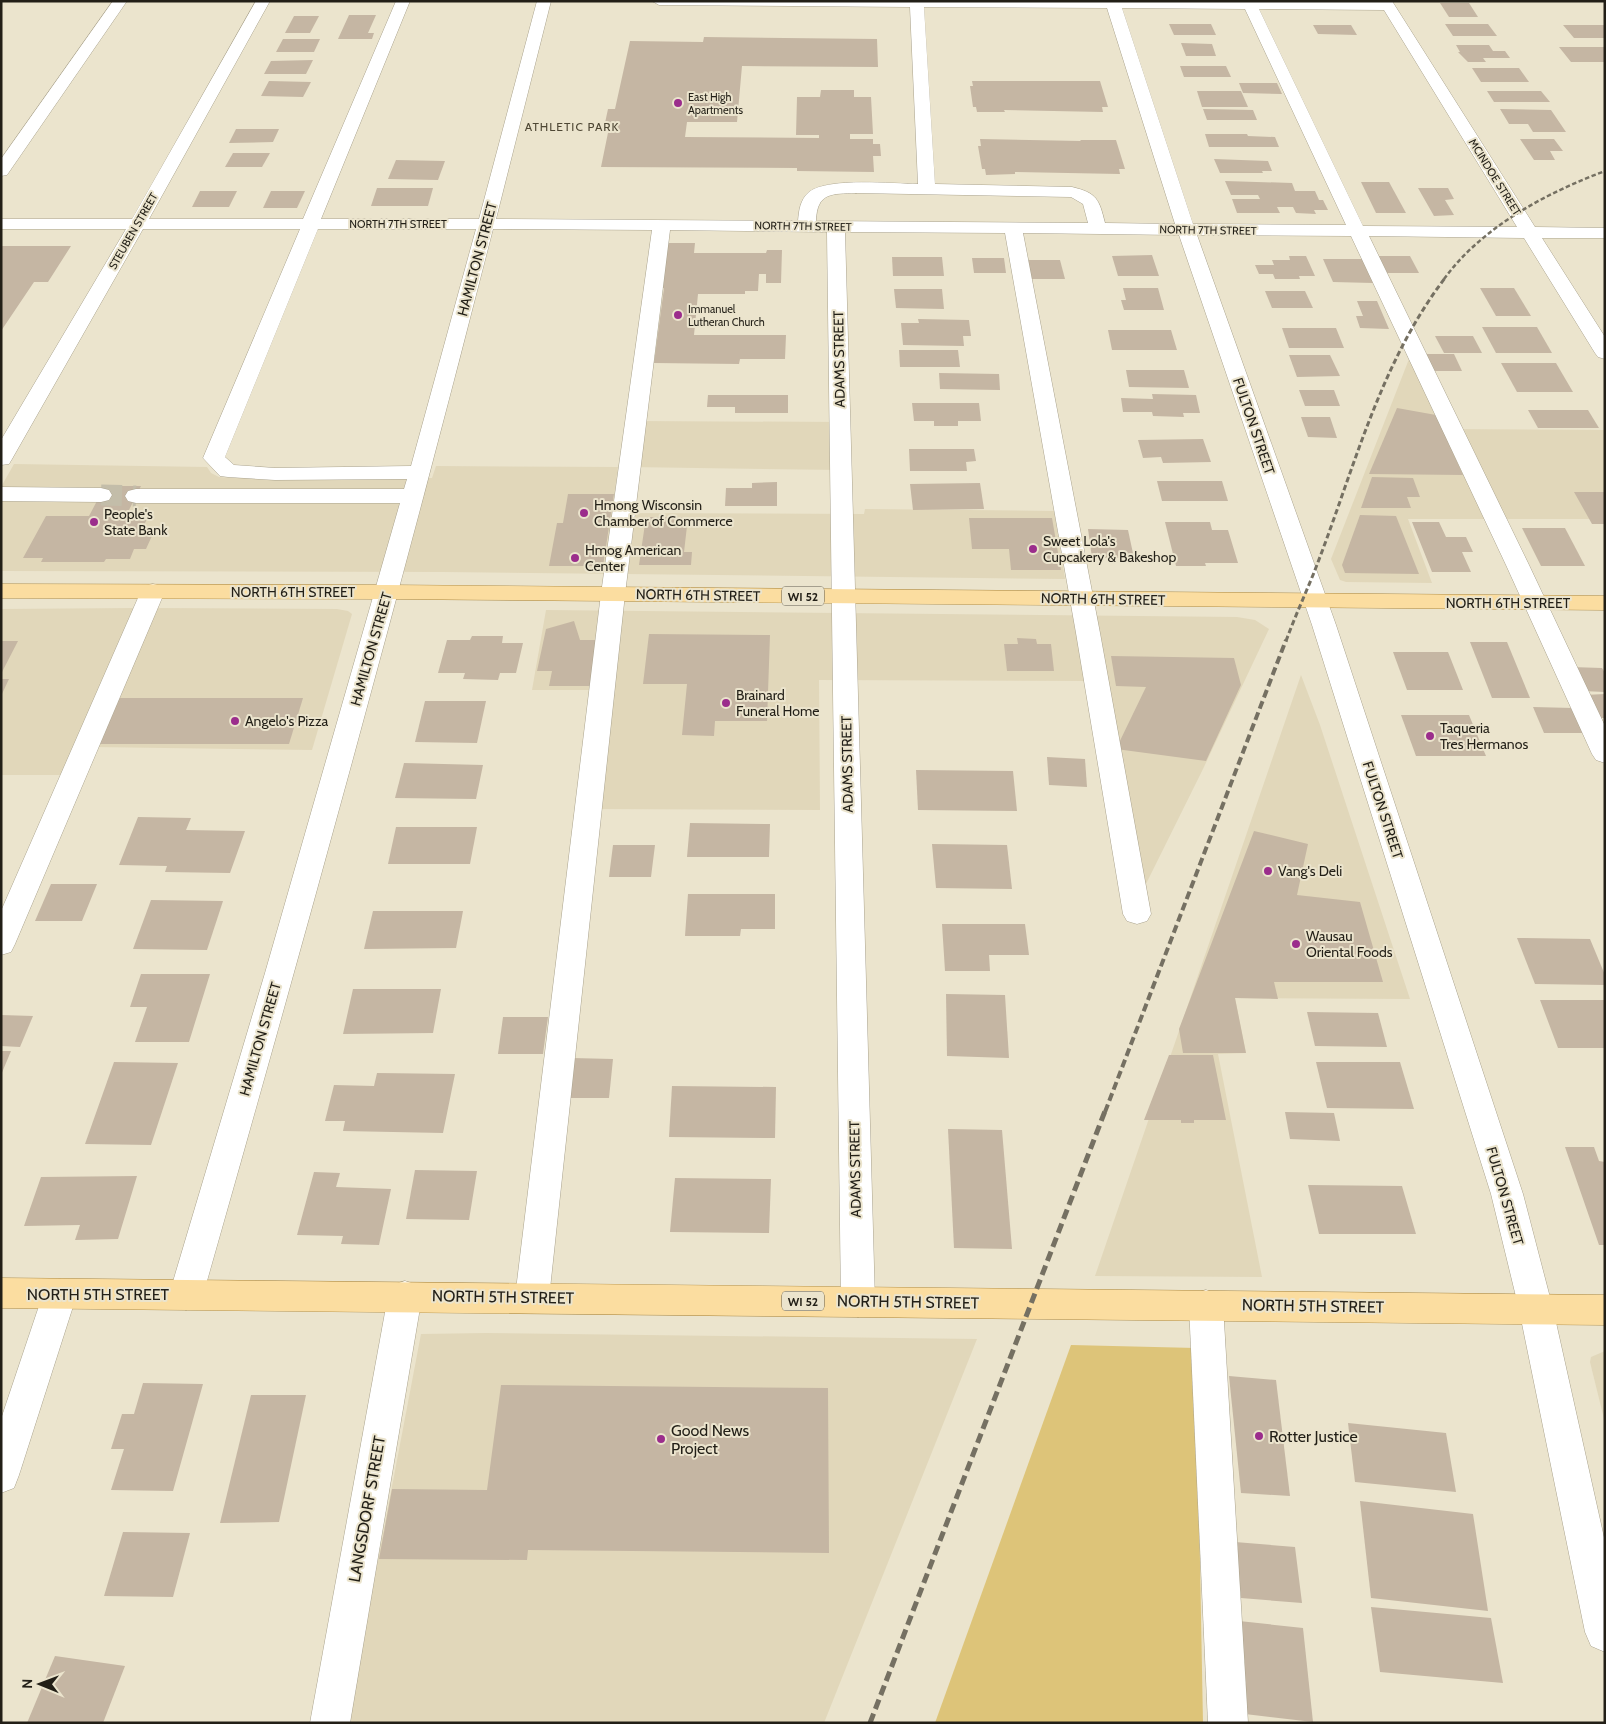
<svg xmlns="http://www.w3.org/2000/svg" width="1606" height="1724" font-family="Cabin,sans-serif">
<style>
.built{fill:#e1d7ba}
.green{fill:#ddc479}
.building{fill:#c5b6a3}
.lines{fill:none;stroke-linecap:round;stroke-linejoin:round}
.minor-tunnel{stroke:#c3bda9;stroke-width:21;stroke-dasharray:21 11;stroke-linecap:butt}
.minor-casing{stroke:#aaa38e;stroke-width:1}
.major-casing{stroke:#ae8c46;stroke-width:1}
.minor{fill:#fff;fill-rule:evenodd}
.major{fill:#fbdda0;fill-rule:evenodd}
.rail-far3{stroke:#757062;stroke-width:2.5;stroke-dasharray:4.5 2.5;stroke-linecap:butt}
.rail-far2{stroke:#757062;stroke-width:3;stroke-dasharray:5.5 3;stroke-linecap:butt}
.rail-far1{stroke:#757062;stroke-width:4;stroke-dasharray:8 4;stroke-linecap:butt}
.rail{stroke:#757062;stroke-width:5;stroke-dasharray:10 5;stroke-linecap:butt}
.poi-dot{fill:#9b2d8c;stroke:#ebe4cd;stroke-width:2}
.labels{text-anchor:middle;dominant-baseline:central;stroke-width:4;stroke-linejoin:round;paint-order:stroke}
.far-poi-label{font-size:11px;fill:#221f17;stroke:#ebe4cd;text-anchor:start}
.far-street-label{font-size:11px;fill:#221f17;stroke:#ebe4cd}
.far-neighbourhood-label{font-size:12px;letter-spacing:1px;fill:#4e4734;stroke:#ebe4cd}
.shield{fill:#ebe4cd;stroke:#5e5a4e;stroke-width:1}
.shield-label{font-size:12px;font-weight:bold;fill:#221f17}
.street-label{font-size:14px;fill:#221f17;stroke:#ebe4cd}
.poi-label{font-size:14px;fill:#221f17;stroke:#ebe4cd;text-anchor:start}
.near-street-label{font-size:16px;fill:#221f17;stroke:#ebe4cd}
.near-poi-label{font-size:16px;fill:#221f17;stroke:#ebe4cd;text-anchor:start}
</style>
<rect width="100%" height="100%" fill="#ebe4cd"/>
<g class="built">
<polygon points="1409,359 1442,429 1605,430 1605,519 1408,519 1432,583 1346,582 1340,580 1331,559"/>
<polygon points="636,421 840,422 841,470 630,467"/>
<polygon points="14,464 207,467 211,473 219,477 230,478 432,478 436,466 618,467 612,513 864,514 865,509 1054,511 1065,579 443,572 1,571 1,487"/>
<polygon points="135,608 64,775 1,775 1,609"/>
<polygon points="152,608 337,609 348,611 352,614 312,750 93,747"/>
<polygon points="546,610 1237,617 1255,620 1269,629 1203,769 1142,892 1087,681 819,680 820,810 594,809 610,690 532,690"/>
<polygon points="1301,675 1320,725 1410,999 1235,998 1246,1053 1218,1054 1262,1277 1095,1276"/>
<polygon points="486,1333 977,1339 824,1723 347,1723 421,1334"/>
<polygon points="1605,1351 1605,1423 1590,1362 1591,1357"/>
</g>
<polygon class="green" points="1071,1345 1196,1348 1203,1723 935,1723"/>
<g class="building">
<polygon points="1440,3 1469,3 1478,17 1449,17"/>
<polygon points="349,15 376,15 368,33 374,33 372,39 338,39"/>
<polygon points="294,16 319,16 310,33 285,33"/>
<polygon points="1169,24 1211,24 1216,35 1174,35"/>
<polygon points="1445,24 1488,24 1497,36 1453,36"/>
<polygon points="1313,25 1351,25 1357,35 1318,34"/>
<polygon points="1563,25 1605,25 1605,38 1574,38"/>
<polygon points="704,37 877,39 878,67 742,66 737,122 687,122 685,137 819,138 819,135 796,135 797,97 820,97 821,90 854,90 854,97 871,97 873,134 850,134 850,139 873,139 873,144 880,144 881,156 873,156 874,172 797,171 797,168 601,167 610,123 605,123 608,109 615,109 630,41 703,42"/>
<polygon points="283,39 320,39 314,52 276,52"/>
<polygon points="1181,43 1212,44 1216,56 1186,56"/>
<polygon points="1456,45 1489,45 1493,51 1505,51 1510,58 1483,58 1486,62 1468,62 1458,52 1460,52"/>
<polygon points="1559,47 1605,47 1605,62 1571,62"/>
<polygon points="313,60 306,74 264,74 271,61"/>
<polygon points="1180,66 1226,66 1231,77 1184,77"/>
<polygon points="1472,68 1519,68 1529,82 1481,82"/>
<polygon points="269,81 311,82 303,97 261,96"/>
<polygon points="972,81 1100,81 1108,107 1102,107 1103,112 1004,110 1005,112 977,112 976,107 973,107 970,86 973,86"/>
<polygon points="1239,83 1277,83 1282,94 1243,93"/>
<polygon points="1197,91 1241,91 1248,107 1202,107"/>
<polygon points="1487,91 1541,91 1550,102 1494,102"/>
<polygon points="1203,109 1253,110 1257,120 1207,120"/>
<polygon points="1500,109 1551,110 1566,132 1533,132 1528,124 1509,124"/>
<polygon points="236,129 279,129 273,142 229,143"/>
<polygon points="1205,134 1247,134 1248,136 1275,137 1279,147 1209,147"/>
<polygon points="980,139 1081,141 1080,140 1116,140 1125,169 1119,169 1120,174 1015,172 1015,174 986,175 985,169 982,169 978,146 981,146"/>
<polygon points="1520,139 1554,139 1563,151 1550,151 1555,160 1534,160"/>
<polygon points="233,153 270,153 262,167 225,167"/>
<polygon points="1214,159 1268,161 1272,171 1262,171 1263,173 1220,173"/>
<polygon points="396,160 445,161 438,180 388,179"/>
<polygon points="1225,181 1292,183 1295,191 1315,191 1319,200 1323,200 1328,210 1314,210 1316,214 1296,213 1293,207 1277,207 1280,213 1237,213 1232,199 1260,199 1258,195 1231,195"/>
<polygon points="1361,182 1389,182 1406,213 1376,213"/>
<polygon points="377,188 433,188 428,206 371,206"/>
<polygon points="1418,188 1448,188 1454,199 1445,200 1454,215 1434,216"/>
<polygon points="200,191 237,191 229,207 192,207"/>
<polygon points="271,191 305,191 297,208 263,208"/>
<polygon points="664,243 695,243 694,253 766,253 767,250 782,250 781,283 766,283 766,274 759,274 758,291 745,291 745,294 698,294 694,335 786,335 785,359 740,359 739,364 654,363 664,288 658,288"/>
<polygon points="1,246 71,246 48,282 34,282 1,331"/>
<polygon points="1152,255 1159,276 1118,276 1112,256"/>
<polygon points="1289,256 1306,256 1315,276 1299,276 1300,279 1275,279 1273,274 1259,274 1255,265 1274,265 1272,260 1290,260"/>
<polygon points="1376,256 1410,256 1419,273 1385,273"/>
<polygon points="892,257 942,257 944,276 893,276"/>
<polygon points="972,258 1004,258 1006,273 974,273"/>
<polygon points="1323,259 1363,259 1373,283 1333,282"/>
<polygon points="1027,260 1060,260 1065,279 1031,279"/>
<polygon points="1123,288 1158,288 1164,310 1124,310 1121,300 1126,300"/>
<polygon points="1480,288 1514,288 1531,316 1496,316"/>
<polygon points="894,289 942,289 944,309 896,308"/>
<polygon points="1265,291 1305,291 1313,308 1272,308"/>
<polygon points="1357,301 1377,301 1389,329 1360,328 1356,316 1363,316"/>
<polygon points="918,319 969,320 971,336 963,336 964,346 903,345 901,323 919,323"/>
<polygon points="1482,327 1537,327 1552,353 1496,353"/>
<polygon points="1282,328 1336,328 1344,348 1289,348"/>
<polygon points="1108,330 1171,330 1177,350 1112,350"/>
<polygon points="1435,336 1473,336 1482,353 1444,353"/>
<polygon points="899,350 958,350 960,367 900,367"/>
<polygon points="1426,354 1454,354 1462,371 1434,371"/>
<polygon points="1289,355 1330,355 1340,376 1297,377"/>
<polygon points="1501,363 1556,363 1573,392 1517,392"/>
<polygon points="1126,370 1184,370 1189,388 1129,387"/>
<polygon points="939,373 999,374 1000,390 940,389"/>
<polygon points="1299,390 1334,390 1340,406 1305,406"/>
<polygon points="1152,394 1196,395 1200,413 1183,413 1184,417 1153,416 1152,412 1123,412 1121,398 1153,399"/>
<polygon points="708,395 788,395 788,413 735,413 735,407 707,407"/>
<polygon points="912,403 979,403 981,421 958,421 958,426 934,426 934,421 914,421"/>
<polygon points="1397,408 1436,415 1463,475 1369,474"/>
<polygon points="1528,410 1588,410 1599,428 1538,428"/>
<polygon points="1301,417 1330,417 1337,438 1308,437"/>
<polygon points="1203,439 1211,462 1163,463 1161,457 1143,458 1138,440"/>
<polygon points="909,449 974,449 976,461 966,462 967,471 910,471"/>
<polygon points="1372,477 1413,478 1420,497 1407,497 1411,508 1361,508"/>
<polygon points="1157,481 1222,481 1228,501 1162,501"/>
<polygon points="777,482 777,506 725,506 726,488 752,488 752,483"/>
<polygon points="980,483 984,509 913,510 910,484"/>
<polygon points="105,486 141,486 126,516 148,517 143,527 156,527 146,549 134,549 130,559 106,559 104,562 41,562 43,558 23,558 46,516 89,516"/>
<polygon points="1574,492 1605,492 1605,524 1592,524"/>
<polygon points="568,494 614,494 603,566 549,566 557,523 563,523"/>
<polygon points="1360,515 1396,516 1419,574 1345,573 1342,565"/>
<polygon points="646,517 682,517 681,526 687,526 684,552 692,552 691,565 639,565"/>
<polygon points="969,518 1052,518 1061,570 1011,570 1009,549 972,549"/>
<polygon points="1165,522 1210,522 1212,530 1228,530 1238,563 1205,563 1206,566 1176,566"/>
<polygon points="1412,522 1439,522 1446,537 1466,537 1473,552 1462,552 1471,572 1432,572"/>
<polygon points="1522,528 1565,528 1585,566 1541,566"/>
<polygon points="1088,529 1128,530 1134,558 1092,558"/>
<polygon points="574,621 580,640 599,640 593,686 549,686 552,671 537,671 546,629"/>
<polygon points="649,634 770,635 767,721 715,721 714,736 682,735 687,684 643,684"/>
<polygon points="472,636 503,636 502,643 523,643 516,673 500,673 498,680 463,679 465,673 438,673 447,640 470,640"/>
<polygon points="1017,638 1036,639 1037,644 1051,644 1054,671 1007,671 1004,644 1018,644"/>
<polygon points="1,641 18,641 1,674"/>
<polygon points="1470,642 1507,642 1530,698 1492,698"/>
<polygon points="1393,652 1448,652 1463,690 1407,690"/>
<polygon points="1111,656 1234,658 1241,685 1206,761 1116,749 1146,687 1116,686"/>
<polygon points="1571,667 1602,668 1605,673 1605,692 1582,691"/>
<polygon points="1,679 9,679 1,696"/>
<polygon points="1605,694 1605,718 1595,718 1584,695"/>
<polygon points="115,698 303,698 289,744 96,744"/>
<polygon points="425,701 486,701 477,743 415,742"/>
<polygon points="1533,707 1573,708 1584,733 1544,733"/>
<polygon points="1401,715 1469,715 1486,756 1416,756"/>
<polygon points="1047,757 1085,759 1087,787 1049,785"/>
<polygon points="404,763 483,765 476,799 395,798"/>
<polygon points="916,770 1013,771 1017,811 918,810"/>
<polygon points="138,817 191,818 186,830 245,831 230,873 165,872 167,866 119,865"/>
<polygon points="690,823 770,824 769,857 687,857"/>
<polygon points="396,827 477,827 470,864 388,864"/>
<polygon points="1254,831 1308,844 1297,895 1360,902 1383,982 1274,982 1278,999 1235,998 1246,1053 1183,1053 1179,1029"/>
<polygon points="932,844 1007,845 1012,889 936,888"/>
<polygon points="613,845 655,845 651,877 609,877"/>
<polygon points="51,884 97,884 82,921 35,921"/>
<polygon points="688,894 775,894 775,929 741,929 740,936 685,936"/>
<polygon points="151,900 223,901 207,950 133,949"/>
<polygon points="373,911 463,911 456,948 364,949"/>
<polygon points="942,924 1025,924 1029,955 989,955 990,971 945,971"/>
<polygon points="1517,938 1590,939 1605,975 1605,985 1535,984"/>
<polygon points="141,974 210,974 189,1042 135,1042 147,1007 130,1007"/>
<polygon points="353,989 441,989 433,1033 343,1034"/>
<polygon points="946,994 1005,995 1009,1058 947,1056"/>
<polygon points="1540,1000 1605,1000 1605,1048 1558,1048"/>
<polygon points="1307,1012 1378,1013 1387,1047 1315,1046"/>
<polygon points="1,1015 33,1016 20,1047 1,1046"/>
<polygon points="503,1017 548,1017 543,1054 498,1054"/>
<polygon points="1,1051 11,1051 1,1075"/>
<polygon points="1169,1055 1213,1055 1226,1120 1194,1120 1194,1123 1181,1123 1181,1120 1144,1120"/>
<polygon points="572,1058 613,1059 609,1098 567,1098"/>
<polygon points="114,1062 178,1063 151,1145 85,1144"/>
<polygon points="1316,1062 1400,1062 1414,1109 1327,1108"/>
<polygon points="377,1073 455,1074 443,1133 343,1131 345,1121 325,1121 334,1085 374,1086"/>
<polygon points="672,1086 776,1087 775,1138 669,1137"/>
<polygon points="1285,1112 1334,1113 1340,1141 1290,1139"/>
<polygon points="948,1129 1002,1130 1012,1249 954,1248"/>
<polygon points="1565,1147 1594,1147 1599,1161 1605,1162 1605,1245 1599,1245"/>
<polygon points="415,1170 477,1171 469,1220 406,1219"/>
<polygon points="314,1172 340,1173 336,1187 391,1189 379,1245 341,1244 343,1236 297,1235"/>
<polygon points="137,1176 118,1239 75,1240 80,1225 24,1226 41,1177"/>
<polygon points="675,1178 771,1179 769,1233 670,1232"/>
<polygon points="1308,1185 1402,1186 1416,1234 1319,1234"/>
<polygon points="1229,1376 1276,1380 1290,1496 1241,1493"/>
<polygon points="143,1383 203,1384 173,1491 111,1490 124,1449 111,1449 122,1414 134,1414"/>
<polygon points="501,1385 828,1388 829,1553 528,1550 527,1560 379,1559 392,1489 487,1490"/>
<polygon points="251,1395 306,1395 279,1522 220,1523"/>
<polygon points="1348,1423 1446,1433 1456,1492 1355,1482"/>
<polygon points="1360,1501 1473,1514 1488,1611 1371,1598"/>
<polygon points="123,1532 190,1533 173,1597 104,1596"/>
<polygon points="1235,1542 1295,1547 1302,1603 1241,1598"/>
<polygon points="1371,1607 1491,1618 1503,1683 1380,1672"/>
<polygon points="1239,1621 1303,1628 1313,1722 1245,1714"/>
<polygon points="55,1656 125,1666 103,1723 27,1723"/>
</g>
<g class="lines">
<polyline class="minor-tunnel" points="101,495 136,496"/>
<g class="minor-casing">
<g id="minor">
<polygon points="113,1 127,1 7,175 1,176 1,159"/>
<path d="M256 1H270L149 219H303L396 1H410L321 219H479L537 1H551L496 219 798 221C799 210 800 200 809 192 829 177 893 184 918 184L910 7 659 5 652 1H1392L1535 227 1605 228V238H1542L1605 337V359L1598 357 1595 353 1524 238 1369 236 1529 565 1605 726V763L1596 760 1592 754 1506 565 1351 236 1197 235 1336 625 1523 1194 1553 1309 1605 1542V1652L1591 1646 1585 1632 1519 1309 1491 1194 1312 625 1179 235 1023 233 1100 633 1151 914 1147 921 1137 924 1127 921 1123 914 1076 633 1005 233 845 232 875 1302 870 1313 858 1317 846 1313 841 1302 827 232 670 230 625 594 549 1298 544 1309 532 1313 520 1309 515 1298 601 594 652 230 493 229C402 586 304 941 203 1295L198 1306 186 1310 174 1306 169 1295 265 973 400 503H136L128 501 125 496 128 491 136 489H404L407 479 275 480 228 477 220 476 203 458 300 229H143L12 459 9 464 1 465V440L126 229H1V219H132ZM924 7 1107 8 1175 224 1105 223C1099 199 1097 193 1072 187L935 184ZM1122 8 1245 9 1346 225 1193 224ZM1259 9 1384 10 1517 227 1363 226ZM856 193 1071 197 1083 204 1088 223 816 221C817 192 832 194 856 193ZM318 229H476L411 466 275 468 234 465 225 457Z"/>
<polygon points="1,487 101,488 109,490 112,495 109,500 101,502 1,501"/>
<polygon points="153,584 161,586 165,591 15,944 11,952 1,955 1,911 141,591 145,586"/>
<polygon points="60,1279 72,1283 77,1294 19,1475 14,1488 1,1493 1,1419 43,1294 48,1283"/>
<polygon points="405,1281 417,1285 422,1296 350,1723 310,1723 388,1296 393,1285"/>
<polygon points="1206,1290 1218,1294 1223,1305 1248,1723 1208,1723 1189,1305 1194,1294"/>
</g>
</g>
<g class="major-casing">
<g id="major">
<polygon points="1,584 387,585 1605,596 1605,610 387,599 1,598"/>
<polygon points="1,1278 1605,1295 1605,1325 1,1308"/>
</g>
</g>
<use href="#minor" class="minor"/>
<use href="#major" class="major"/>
<path class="rail-far3" d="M1444 279C1482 227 1546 193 1605 171"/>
<path class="rail-far2" d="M1286 641C1294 619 1304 597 1313 575 1353 474 1378 366 1445 278"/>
<polyline class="rail-far1" points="1105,1112 1286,640"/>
<polyline class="rail" points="870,1723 1105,1111"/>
</g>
<g class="poi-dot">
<circle cx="678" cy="103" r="5"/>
<circle cx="678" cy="315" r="5"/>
<circle cx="584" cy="513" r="5"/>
<circle cx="94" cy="522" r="5"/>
<circle cx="1033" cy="549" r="5"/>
<circle cx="575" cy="558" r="5"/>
<circle cx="726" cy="703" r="5"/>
<circle cx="235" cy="721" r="5"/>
<circle cx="1430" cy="736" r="5"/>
<circle cx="1268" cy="871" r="5"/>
<circle cx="1296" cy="944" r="5"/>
<circle cx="1259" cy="1436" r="5"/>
<circle cx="661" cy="1439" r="5"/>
</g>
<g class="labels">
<g class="far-poi-label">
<text x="688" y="97">East High<tspan x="688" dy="13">Apartments</tspan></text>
<text x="688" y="309">Immanuel<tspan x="688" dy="13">Lutheran Church</tspan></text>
</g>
<g class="far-street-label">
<text transform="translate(1495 177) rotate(58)">MCINDOE STREET</text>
<text x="398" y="224">NORTH 7TH STREET</text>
<text transform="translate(803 226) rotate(1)">NORTH 7TH STREET</text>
<text transform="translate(1208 230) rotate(1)">NORTH 7TH STREET</text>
<text transform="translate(133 231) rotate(-60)">STEUBEN STREET</text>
</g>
<g class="far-neighbourhood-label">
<text x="572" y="126">ATHLETIC PARK</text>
</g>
<g class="shield">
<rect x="782" y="586.5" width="42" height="19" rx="4"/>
<rect x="782" y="1291.5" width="42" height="19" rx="4"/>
</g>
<g class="shield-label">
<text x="803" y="596">WI 52</text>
<text x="803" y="1301">WI 52</text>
</g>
<g class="street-label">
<text transform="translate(477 259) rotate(-75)">HAMILTON STREET</text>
<text transform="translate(839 359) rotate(-91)">ADAMS STREET</text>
<text transform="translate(1254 426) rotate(71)">FULTON STREET</text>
<text x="293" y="592">NORTH 6TH STREET</text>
<text transform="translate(698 595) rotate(1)">NORTH 6TH STREET</text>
<text transform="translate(1103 599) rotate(1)">NORTH 6TH STREET</text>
<text x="1508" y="603">NORTH 6TH STREET</text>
<text transform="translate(371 649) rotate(-74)">HAMILTON STREET</text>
<text transform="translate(847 764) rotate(-91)">ADAMS STREET</text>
<text transform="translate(1383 810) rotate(72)">FULTON STREET</text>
<text transform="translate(260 1039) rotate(-74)">HAMILTON STREET</text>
<text transform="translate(855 1169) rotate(-91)">ADAMS STREET</text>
<text transform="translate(1505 1196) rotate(74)">FULTON STREET</text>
</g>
<g class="poi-label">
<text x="594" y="505">Hmong Wisconsin<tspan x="594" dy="16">Chamber of Commerce</tspan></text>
<text x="104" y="514">People's<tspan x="104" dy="16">State Bank</tspan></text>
<text x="1043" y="541">Sweet Lola's<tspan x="1043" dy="16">Cupcakery &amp; Bakeshop</tspan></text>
<text x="585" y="550">Hmog American<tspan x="585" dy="16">Center</tspan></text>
<text x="736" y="695">Brainard<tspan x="736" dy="16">Funeral Home</tspan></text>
<text x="245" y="721">Angelo's Pizza</text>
<text x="1440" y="728">Taqueria<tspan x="1440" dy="16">Tres Hermanos</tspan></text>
<text x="1278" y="871">Vang's Deli</text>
<text x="1306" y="936">Wausau<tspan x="1306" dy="16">Oriental Foods</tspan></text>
</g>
<g class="near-street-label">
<text x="98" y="1294">NORTH 5TH STREET</text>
<text transform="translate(503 1297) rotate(1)">NORTH 5TH STREET</text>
<text transform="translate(908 1302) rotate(1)">NORTH 5TH STREET</text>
<text transform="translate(1313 1306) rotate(1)">NORTH 5TH STREET</text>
<text transform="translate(367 1509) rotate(-80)">LANGSDORF STREET</text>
</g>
<g class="near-poi-label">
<text x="671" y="1430">Good News<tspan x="671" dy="18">Project</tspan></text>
<text x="1269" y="1436">Rotter Justice</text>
</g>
</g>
<rect width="1606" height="1724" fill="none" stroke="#221f17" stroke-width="5"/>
<g transform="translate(40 1684) rotate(271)" stroke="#ebe4cd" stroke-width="4" paint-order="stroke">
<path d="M0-4L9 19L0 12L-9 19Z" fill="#221f17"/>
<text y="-8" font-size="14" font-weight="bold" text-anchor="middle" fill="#221f17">N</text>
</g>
</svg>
